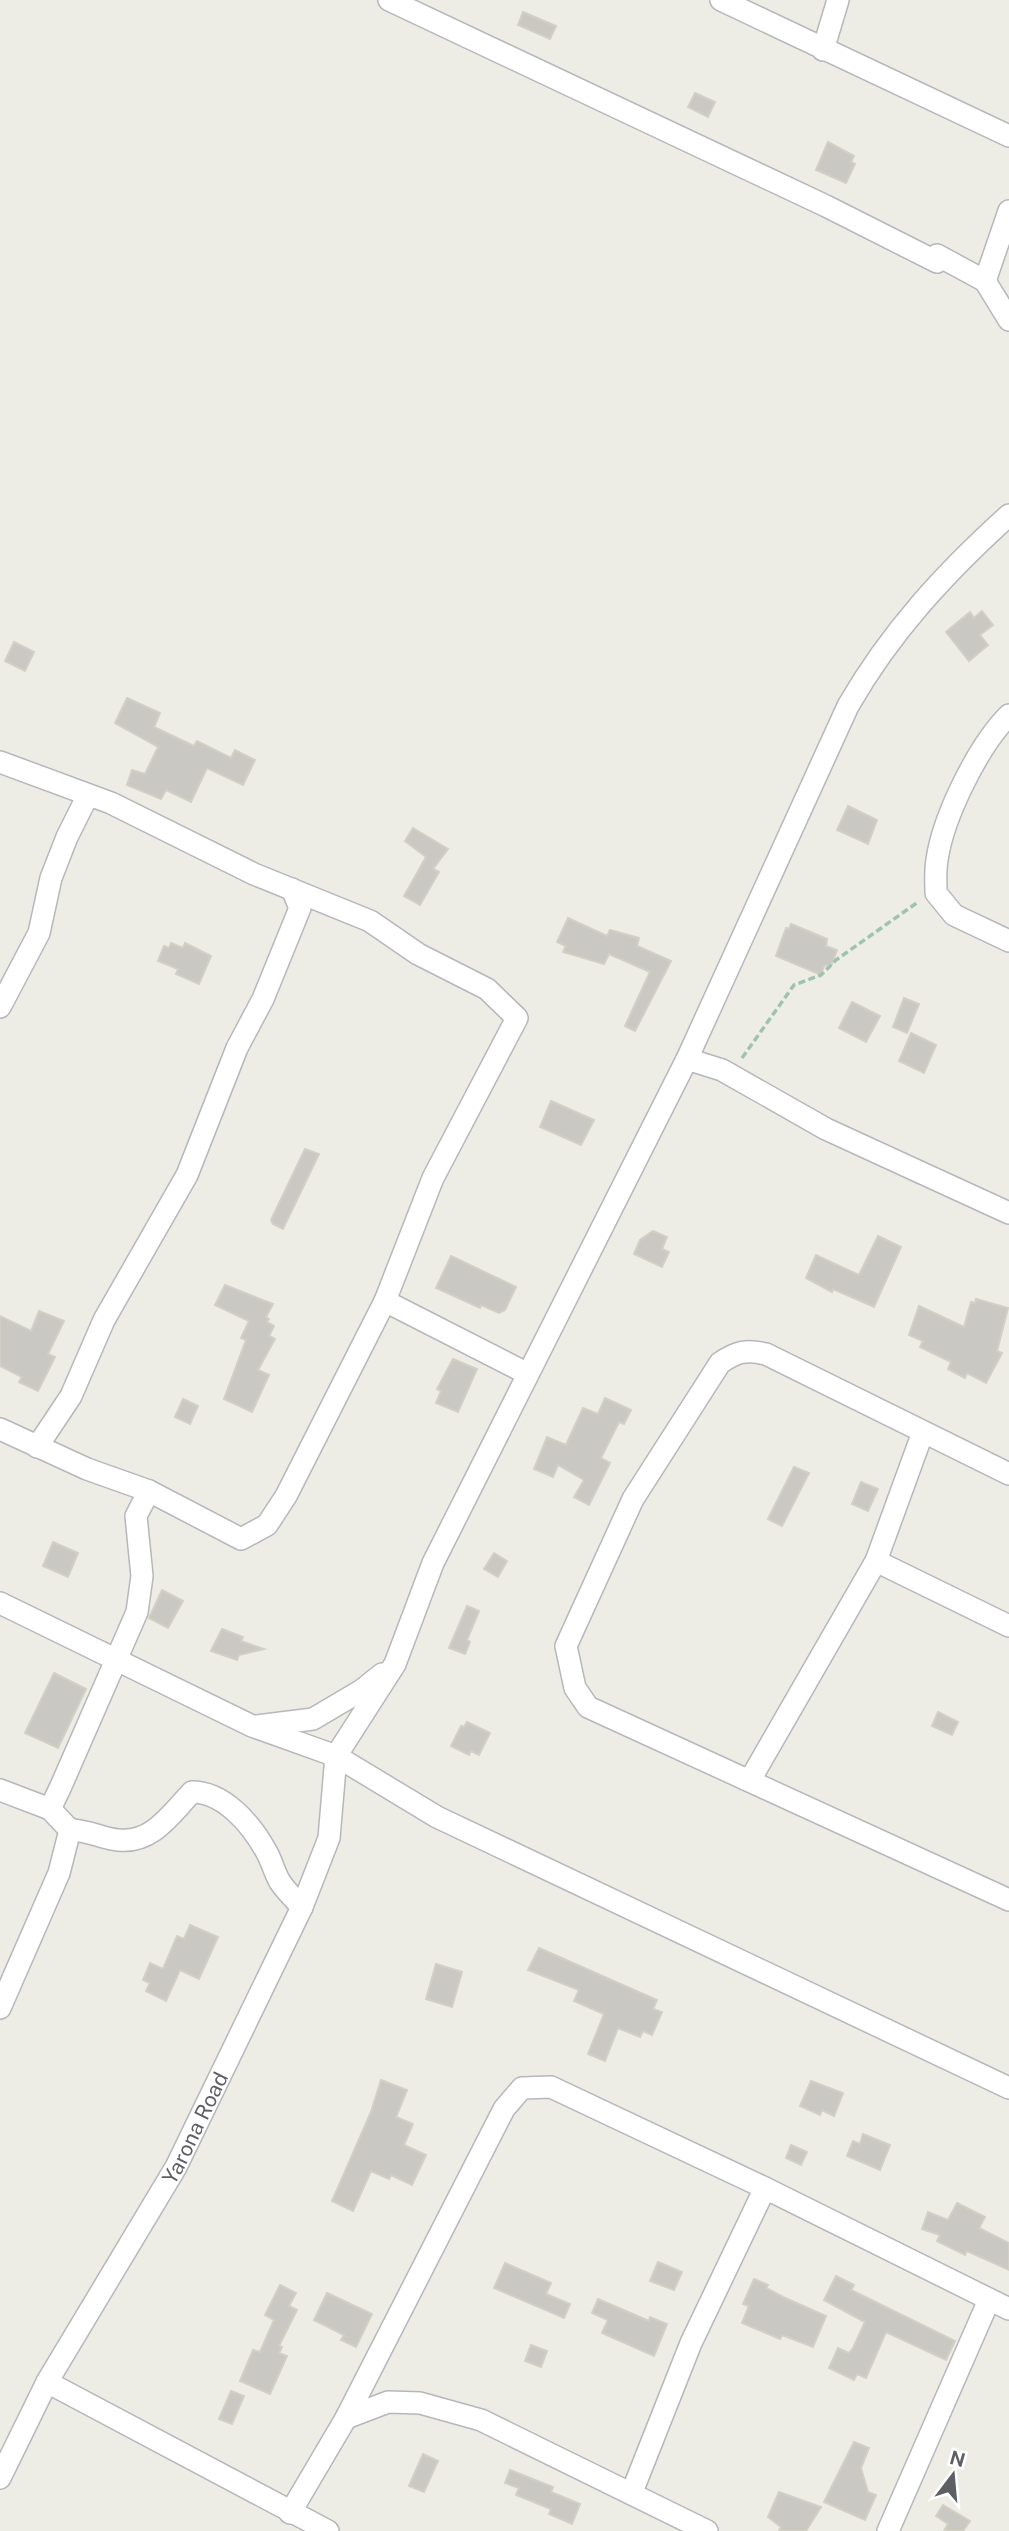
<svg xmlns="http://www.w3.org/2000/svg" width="1009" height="2531" font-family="'Public Sans',sans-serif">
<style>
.building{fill:#cac8c2;stroke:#d2d0c4;stroke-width:2}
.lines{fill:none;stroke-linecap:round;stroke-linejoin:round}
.minor-casing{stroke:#b5b7bb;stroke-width:24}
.path{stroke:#9ec4ae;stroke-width:3.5;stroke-dasharray:7 3.5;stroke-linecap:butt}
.minor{stroke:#fff;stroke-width:21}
.labels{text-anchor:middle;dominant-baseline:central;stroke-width:7;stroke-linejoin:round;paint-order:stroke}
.street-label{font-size:21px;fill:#5d5f64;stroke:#fff}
</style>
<rect width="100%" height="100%" fill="#eeede5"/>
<g class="building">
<polygon points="523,12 556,26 550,39 518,25"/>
<polygon points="695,93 715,102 708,117 688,107"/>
<polygon points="828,142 854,156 851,162 855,164 846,183 816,170"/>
<polygon points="982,611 993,625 980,635 988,645 969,661 946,632 970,612 974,618"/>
<polygon points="14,642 34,652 25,671 5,661"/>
<polygon points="127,698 160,713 154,727 194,746 197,741 231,758 235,750 255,760 243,785 207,768 191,802 166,790 161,799 127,785 132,770 145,774 158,747 115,723"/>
<polygon points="848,806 877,820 868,844 837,830"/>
<polygon points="413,828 448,849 433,869 439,872 420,905 404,896 426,857 405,841"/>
<polygon points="568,918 607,936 610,930 639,938 637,946 671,961 635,1031 625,1026 650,972 609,954 604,964 563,952 566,946 557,942"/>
<polygon points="791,924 827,939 826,946 837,950 832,964 824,966 821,975 776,956 786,928 789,929"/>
<polygon points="171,943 183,948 185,943 211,956 199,984 176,974 178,969 158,961 164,946 169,948"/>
<polygon points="904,998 919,1004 907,1033 893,1027"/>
<polygon points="852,1002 880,1016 866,1042 839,1028"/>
<polygon points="911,1033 936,1045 924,1073 899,1061"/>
<polygon points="551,1101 594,1120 581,1145 540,1127"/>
<polygon points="305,1149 319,1154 283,1229 273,1224 271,1220"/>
<polygon points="653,1231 667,1237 662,1249 669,1252 662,1267 634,1254 640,1240"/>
<polygon points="878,1236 901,1247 874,1307 833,1289 832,1292 806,1278 816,1255 859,1275"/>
<polygon points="451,1256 516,1287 505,1310 499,1313 481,1305 480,1308 436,1288"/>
<polygon points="225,1285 273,1304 266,1317 269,1319 267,1322 274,1326 269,1336 275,1339 258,1370 269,1375 252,1412 224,1399 246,1340 241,1338 249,1321 215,1305"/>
<polygon points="976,1299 1008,1308 997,1351 1002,1353 986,1383 967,1373 965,1378 948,1369 951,1362 920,1347 923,1341 909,1335 919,1306 964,1327 971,1302 975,1303"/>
<polygon points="39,1311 64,1321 48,1354 55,1357 38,1391 19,1382 22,1377 0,1366 0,1316 31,1331"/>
<polygon points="453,1359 477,1369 458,1412 436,1403 441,1391 437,1389"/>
<polygon points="605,1398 631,1410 624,1424 619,1422 601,1458 610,1463 589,1505 574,1497 584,1480 558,1465 553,1477 534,1469 547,1437 566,1445 583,1408 598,1414"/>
<polygon points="183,1399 198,1406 190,1424 175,1417"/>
<polygon points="794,1467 809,1473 782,1526 768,1519"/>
<polygon points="861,1482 878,1489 868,1511 852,1504"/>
<polygon points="53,1542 78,1553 68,1577 43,1566"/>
<polygon points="494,1553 507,1561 498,1577 484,1569"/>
<polygon points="162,1590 183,1601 168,1628 149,1618"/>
<polygon points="467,1606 479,1611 467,1640 470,1642 465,1654 449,1648"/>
<polygon points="222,1629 243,1637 241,1641 264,1649 239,1655 237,1660 211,1651"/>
<polygon points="54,1673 86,1689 58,1748 25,1733"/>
<polygon points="938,1712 958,1722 952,1735 932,1726"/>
<polygon points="467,1722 490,1733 479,1755 471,1751 469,1755 451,1746 461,1726 464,1727"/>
<polygon points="190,1925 218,1937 199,1979 180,1970 166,2001 146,1991 150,1983 143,1980 150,1963 163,1969 177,1936 184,1939"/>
<polygon points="539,1948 657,2000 653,2009 662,2012 652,2035 643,2031 640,2037 618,2028 605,2061 588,2054 604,2014 574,2001 579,1990 528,1970"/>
<polygon points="436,1964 462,1972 452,2007 426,1999"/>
<polygon points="381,2080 407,2090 396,2117 413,2124 404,2145 426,2155 412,2185 391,2175 389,2179 371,2171 353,2211 332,2201 371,2112"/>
<polygon points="811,2081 843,2093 834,2116 822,2110 820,2115 800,2106"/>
<polygon points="863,2134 890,2145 880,2170 847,2156 853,2141 860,2144"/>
<polygon points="791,2145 807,2152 801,2165 786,2158"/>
<polygon points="957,2203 985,2217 979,2228 1009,2243 1009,2270 967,2251 965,2255 937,2241 940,2235 922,2229 928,2212 948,2220"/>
<polygon points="658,2262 682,2272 674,2290 650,2281"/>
<polygon points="505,2263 551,2283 546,2294 570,2304 564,2318 494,2288"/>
<polygon points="836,2276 854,2285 851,2290 955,2341 946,2360 886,2332 866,2378 857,2374 854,2380 829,2368 838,2348 849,2353 853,2348 865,2322 824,2300"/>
<polygon points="754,2279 768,2285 766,2288 783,2297 826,2316 813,2347 782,2335 780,2339 742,2323 749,2306 743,2304"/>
<polygon points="280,2285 296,2293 289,2306 297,2310 279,2346 282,2347 279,2353 287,2356 270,2394 240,2381 253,2350 260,2352 274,2320 265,2315"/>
<polygon points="327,2293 372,2314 356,2347 341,2340 344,2335 314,2320"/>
<polygon points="598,2299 649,2321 650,2317 667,2324 654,2356 602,2333 608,2320 592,2313"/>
<polygon points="531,2345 547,2351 541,2367 525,2361"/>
<polygon points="231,2391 244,2396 232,2424 219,2419"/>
<polygon points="854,2442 869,2448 861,2468 868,2492 876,2495 865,2520 824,2502"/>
<polygon points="423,2454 438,2461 424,2492 409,2486"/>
<polygon points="510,2470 553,2487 551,2492 580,2504 572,2524 549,2514 551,2509 516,2495 519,2488 505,2483"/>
<polygon points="779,2492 821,2507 806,2531 779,2531 781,2527 768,2517"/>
<polygon points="943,2505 970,2521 963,2531 944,2531 948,2524 936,2516"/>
</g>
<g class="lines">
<g class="minor-casing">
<g id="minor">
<polyline points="389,0 826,206 937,262 937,255 985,281 1009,320"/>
<polyline points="721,0 1009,136"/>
<polyline points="823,50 838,0"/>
<polyline points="985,281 1009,211"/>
<path d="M1009 715C978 746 943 817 937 860 935 871 936 883 936 893L954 915 1009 941"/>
<polyline points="0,762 111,803 254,874 370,921 418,954 487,989 517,1018 433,1178 385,1301 286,1496 267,1525 241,1539 149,1491 87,1469 0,1429"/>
<polyline points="0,1007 39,933 51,878 67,837 88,795"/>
<polyline points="687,1059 722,1070 826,1129 1009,1213"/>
<polyline points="385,1301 526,1373"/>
<polyline points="37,1447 71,1396 104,1320 187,1175 237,1048 263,999 300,908 292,889"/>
<path d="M1009 1474 766 1354C746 1349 736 1352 720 1363L633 1499 566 1646 575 1688 588 1707 1009 1900"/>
<polyline points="876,1561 1009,1626"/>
<polyline points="0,1603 252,1726 336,1756 437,1817 1009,2088"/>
<polyline points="257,1726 313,1719 362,1690 382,1674"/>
<polyline points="750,1780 876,1561 923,1432"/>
<polyline points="0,1790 50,1809 61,1786 137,1612 142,1576 136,1516 149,1491"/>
<path d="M70 1830C88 1830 101 1838 118 1840 152 1844 171 1814 192 1792 224 1792 251 1824 266 1851 272 1861 274 1872 280 1882 286 1891 294 1899 302 1907"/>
<polyline points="0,2008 59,1873 70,1830 50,1809"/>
<polyline points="47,2382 328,2531"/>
<polyline points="346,2418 388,2402 420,2403 481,2420 707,2531"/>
<path id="s1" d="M0 2478 47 2382 176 2167 302 1907 329 1838 336 1756 395 1664 433 1563 687 1059 848 706C891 631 946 572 1009 515"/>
<polyline points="632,2492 691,2343 765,2188"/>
<polyline points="290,2513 346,2418 504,2109 522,2088 551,2087 765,2188 1009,2309"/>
<polyline points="888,2531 989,2300"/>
</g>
</g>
<polyline class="path" points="742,1058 794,985 821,975 836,960 918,902"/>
<use href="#minor" class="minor"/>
</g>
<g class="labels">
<g class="street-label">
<text stroke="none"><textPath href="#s1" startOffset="401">Yarona Road</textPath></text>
</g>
</g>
<g transform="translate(953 2475) rotate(16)" stroke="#ffffff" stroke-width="5" paint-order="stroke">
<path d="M0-5L12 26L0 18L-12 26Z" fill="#5d5f64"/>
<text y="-10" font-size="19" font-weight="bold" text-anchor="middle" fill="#5d5f64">N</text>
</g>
</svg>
